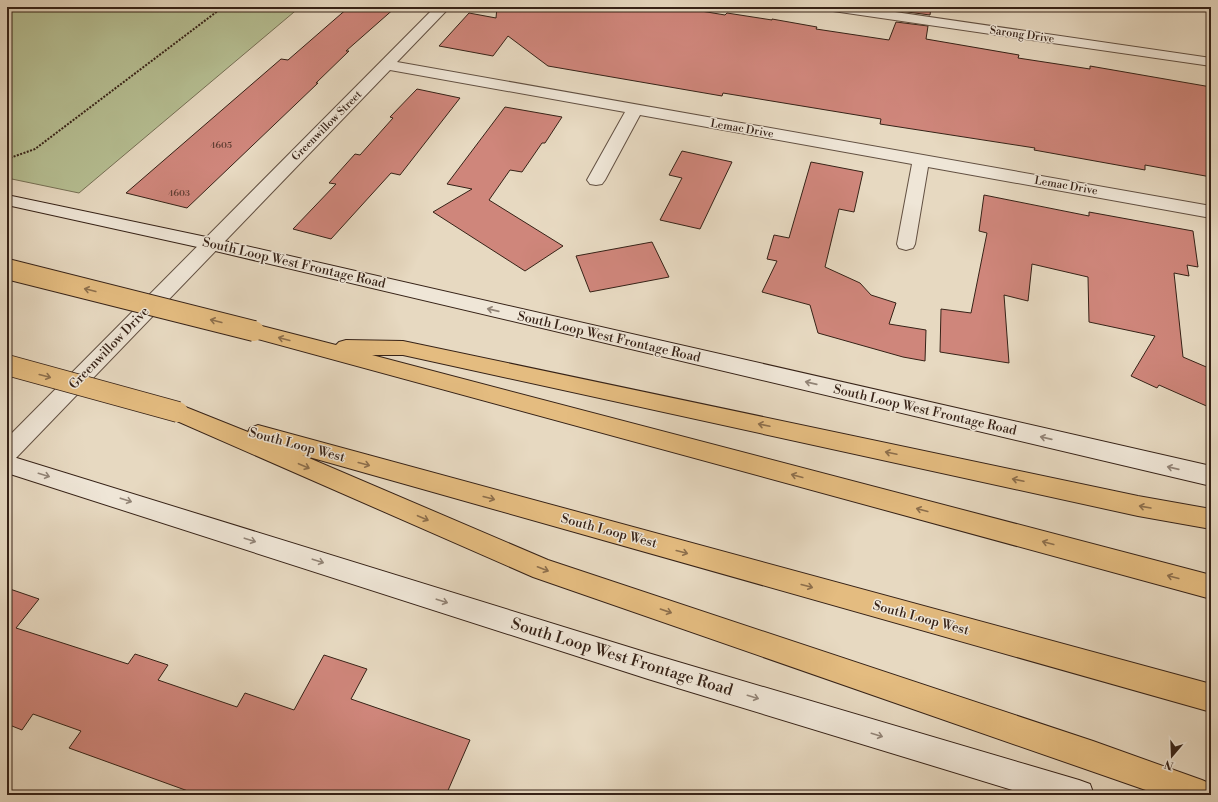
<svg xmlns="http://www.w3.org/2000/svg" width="1218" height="802" font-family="'Libre Bodoni',serif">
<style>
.green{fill:#b6bf93;stroke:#767055}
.building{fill:#cf867b;stroke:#362217}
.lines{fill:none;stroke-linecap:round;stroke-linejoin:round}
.minor-casing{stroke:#625042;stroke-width:2}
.secondary-casing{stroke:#362217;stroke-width:2}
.motorway-casing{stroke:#362217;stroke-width:2}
.path{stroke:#362217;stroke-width:2;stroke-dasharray:2 1.5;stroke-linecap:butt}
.minor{fill:#efe6d7;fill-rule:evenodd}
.secondary{fill:#efe6d7;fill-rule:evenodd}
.motorway{fill:#e4bc80;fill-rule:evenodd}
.motorway-bridge-casing{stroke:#362217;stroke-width:22;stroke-linecap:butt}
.motorway-bridge{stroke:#e4bc80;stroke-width:20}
.oneway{stroke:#8d6f4c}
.oneway2{stroke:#928477}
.labels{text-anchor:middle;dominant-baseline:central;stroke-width:3;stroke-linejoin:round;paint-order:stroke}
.far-number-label{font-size:9px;fill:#5c3b30}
.far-street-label{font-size:11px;fill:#362217;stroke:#efe6d7}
.street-label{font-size:13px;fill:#362217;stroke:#efe6d7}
.near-street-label{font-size:16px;fill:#362217;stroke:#efe6d7}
</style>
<rect width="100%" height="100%" fill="#e7d9c1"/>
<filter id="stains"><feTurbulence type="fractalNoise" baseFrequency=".005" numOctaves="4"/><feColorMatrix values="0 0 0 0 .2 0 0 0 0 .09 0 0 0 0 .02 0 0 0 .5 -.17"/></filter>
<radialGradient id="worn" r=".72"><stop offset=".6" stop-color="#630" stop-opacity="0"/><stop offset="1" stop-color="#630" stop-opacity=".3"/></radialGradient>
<polygon class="green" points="7,7 300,7 79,193 7,178"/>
<g class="building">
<polygon points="349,7 396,7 346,51 349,51 316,83 318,83 187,208 126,193 281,59 288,60"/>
<polygon points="497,7 677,7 725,15 727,13 772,20 772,19 817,27 816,29 889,40 896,22 928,26 926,39 1019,55 1018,58 1090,69 1090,66 1211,87 1211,177 1145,165 1145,170 1034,150 1035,148 880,124 881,119 723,93 722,96 548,66 508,36 493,56 439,46 469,13 496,18"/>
<polygon points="901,7 931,7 930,15 900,11"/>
<polygon points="417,89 460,98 400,175 391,173 331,239 293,229 336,184 329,183 355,154 360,155 393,118 390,117"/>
<polygon points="505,107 562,117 545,143 542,143 522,172 510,170 489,200 563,246 525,271 433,212 472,189 447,184"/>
<polygon points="682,151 732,162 700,229 660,220 682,178 669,175"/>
<polygon points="811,162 863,172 854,212 839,209 825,267 860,283 871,295 896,303 889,324 926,330 925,361 903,357 818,333 810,305 762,292 777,261 767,259 774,235 789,238"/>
<polygon points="984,195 1089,216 1089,212 1193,231 1198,267 1187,265 1189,276 1174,273 1183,357 1211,369 1211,408 1159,385 1157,388 1131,376 1155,336 1089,322 1088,277 1032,264 1028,301 1004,295 1009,363 940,352 941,309 971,313 987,233 979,231"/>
<polygon points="652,242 669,277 590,292 576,256"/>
<polygon points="7,588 39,599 16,628 128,664 135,654 168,665 158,680 237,707 245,693 294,710 324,655 367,669 351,699 470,740 446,795 199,795 69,748 81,731 33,714 22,730 7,724"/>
</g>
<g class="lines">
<g class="minor-casing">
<g id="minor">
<polygon points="435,7 450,7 397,62 1211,206 1211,218 928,167 915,244 913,248 906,250 899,248 897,244 912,164 640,115 605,180 602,184 596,185 590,184 587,180 625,112 390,70 15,459 7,462 7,438"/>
<polygon points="826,7 861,7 1211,58 1211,66 833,11 828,10"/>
</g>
</g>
<g class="secondary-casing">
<g id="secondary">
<polygon points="7,195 211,238 1211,466 1211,486 211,250 7,205"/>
<polygon points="7,455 648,653 1079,780 1090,784 1094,795 1029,795 648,679 7,473"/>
</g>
</g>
<g class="motorway-casing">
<g id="motorway">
<polygon points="254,324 336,345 339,342 346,340 403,341 1138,496 1211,509 1211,529 1138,516 403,355 372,355 1211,575 1211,599 247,336 244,331 247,326"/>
<polygon points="178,404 248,432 250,428 258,425 1211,684 1211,712 302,455 548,560 1093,741 1202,780 1211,784 1211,795 1160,795 533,577 170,418 167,412 170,406"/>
</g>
</g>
<polyline class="path" points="7,159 35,149 223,7"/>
<use href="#minor" class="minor"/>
<use href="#secondary" class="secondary"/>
<use href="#motorway" class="motorway"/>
<g class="motorway-bridge-casing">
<g id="motorway-bridge">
<polyline points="7,269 254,331"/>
<polyline points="7,365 178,412"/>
</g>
</g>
<use href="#motorway-bridge" class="motorway-bridge"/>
</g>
<defs><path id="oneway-shaft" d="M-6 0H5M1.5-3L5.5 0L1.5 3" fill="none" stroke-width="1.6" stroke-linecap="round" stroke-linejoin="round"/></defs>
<g class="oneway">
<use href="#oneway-shaft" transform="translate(90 290) rotate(-166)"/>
<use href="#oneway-shaft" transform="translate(216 321) rotate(-166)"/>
<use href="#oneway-shaft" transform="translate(284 339) rotate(-165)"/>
<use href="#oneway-shaft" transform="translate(45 376) rotate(15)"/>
<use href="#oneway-shaft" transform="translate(764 425) rotate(-168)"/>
<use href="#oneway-shaft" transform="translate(891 453) rotate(-168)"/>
<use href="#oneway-shaft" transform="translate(364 464) rotate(15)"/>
<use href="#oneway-shaft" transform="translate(304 466) rotate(23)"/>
<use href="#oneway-shaft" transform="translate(797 476) rotate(-165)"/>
<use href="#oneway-shaft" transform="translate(1018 480) rotate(-168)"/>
<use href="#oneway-shaft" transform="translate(489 498) rotate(15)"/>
<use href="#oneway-shaft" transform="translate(1145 507) rotate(-170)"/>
<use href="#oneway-shaft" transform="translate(922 510) rotate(-165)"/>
<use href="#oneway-shaft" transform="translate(423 518) rotate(23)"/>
<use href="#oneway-shaft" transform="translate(1048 543) rotate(-165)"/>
<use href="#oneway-shaft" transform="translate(682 552) rotate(15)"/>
<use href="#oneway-shaft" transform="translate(543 569) rotate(21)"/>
<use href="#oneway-shaft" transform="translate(1173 577) rotate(-165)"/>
<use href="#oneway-shaft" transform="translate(807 586) rotate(15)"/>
<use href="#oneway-shaft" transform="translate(666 611) rotate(19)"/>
</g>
<g class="oneway2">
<use href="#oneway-shaft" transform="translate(493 310) rotate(-167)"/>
<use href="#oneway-shaft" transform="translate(811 383) rotate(-167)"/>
<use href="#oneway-shaft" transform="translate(1046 438) rotate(-167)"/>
<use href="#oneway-shaft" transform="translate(1173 468) rotate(-167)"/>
<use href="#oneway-shaft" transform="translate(44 475) rotate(17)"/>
<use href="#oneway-shaft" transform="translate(126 500) rotate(18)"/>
<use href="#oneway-shaft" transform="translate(250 540) rotate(18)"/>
<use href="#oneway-shaft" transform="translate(318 561) rotate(18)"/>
<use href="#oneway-shaft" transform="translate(442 601) rotate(18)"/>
<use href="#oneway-shaft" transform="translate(753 697) rotate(17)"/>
<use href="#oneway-shaft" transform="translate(877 735) rotate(17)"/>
</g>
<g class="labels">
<g class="far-number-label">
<text x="221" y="145">4605</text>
<text x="179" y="193">4603</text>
</g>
<g class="far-street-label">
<text transform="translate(1022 35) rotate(8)">Sarong Drive</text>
<text transform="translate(327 126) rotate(-45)">Greenwillow Street</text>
<text transform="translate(742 129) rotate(10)">Lemac Drive</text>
<text transform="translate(1066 186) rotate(10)">Lemac Drive</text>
</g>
<g class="street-label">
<text transform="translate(294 263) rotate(13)">South Loop West Frontage Road</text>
<text transform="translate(609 337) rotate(13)">South Loop West Frontage Road</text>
<text transform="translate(109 348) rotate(-46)">Greenwillow Drive</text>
<text transform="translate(925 410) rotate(13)">South Loop West Frontage Road</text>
<text transform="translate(297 445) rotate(15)">South Loop West</text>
<text transform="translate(609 531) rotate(15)">South Loop West</text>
<text transform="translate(921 618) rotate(15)">South Loop West</text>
</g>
<g class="near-street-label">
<text transform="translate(622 657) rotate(17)">South Loop West Frontage Road</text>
</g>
</g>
<rect width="1218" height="802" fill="none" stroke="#e7d9c1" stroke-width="24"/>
<rect x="8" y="8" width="1202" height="786" fill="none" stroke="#362217" stroke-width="2"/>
<rect x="12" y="12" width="1194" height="778" fill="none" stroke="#362217"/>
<g transform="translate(1172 756) rotate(199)" stroke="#efe6d7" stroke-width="3" paint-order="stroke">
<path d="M0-3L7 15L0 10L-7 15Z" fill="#362217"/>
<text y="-6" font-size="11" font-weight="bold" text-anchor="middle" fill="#362217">N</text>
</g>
<rect width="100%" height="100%" filter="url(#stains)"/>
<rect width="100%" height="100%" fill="url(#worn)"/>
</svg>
